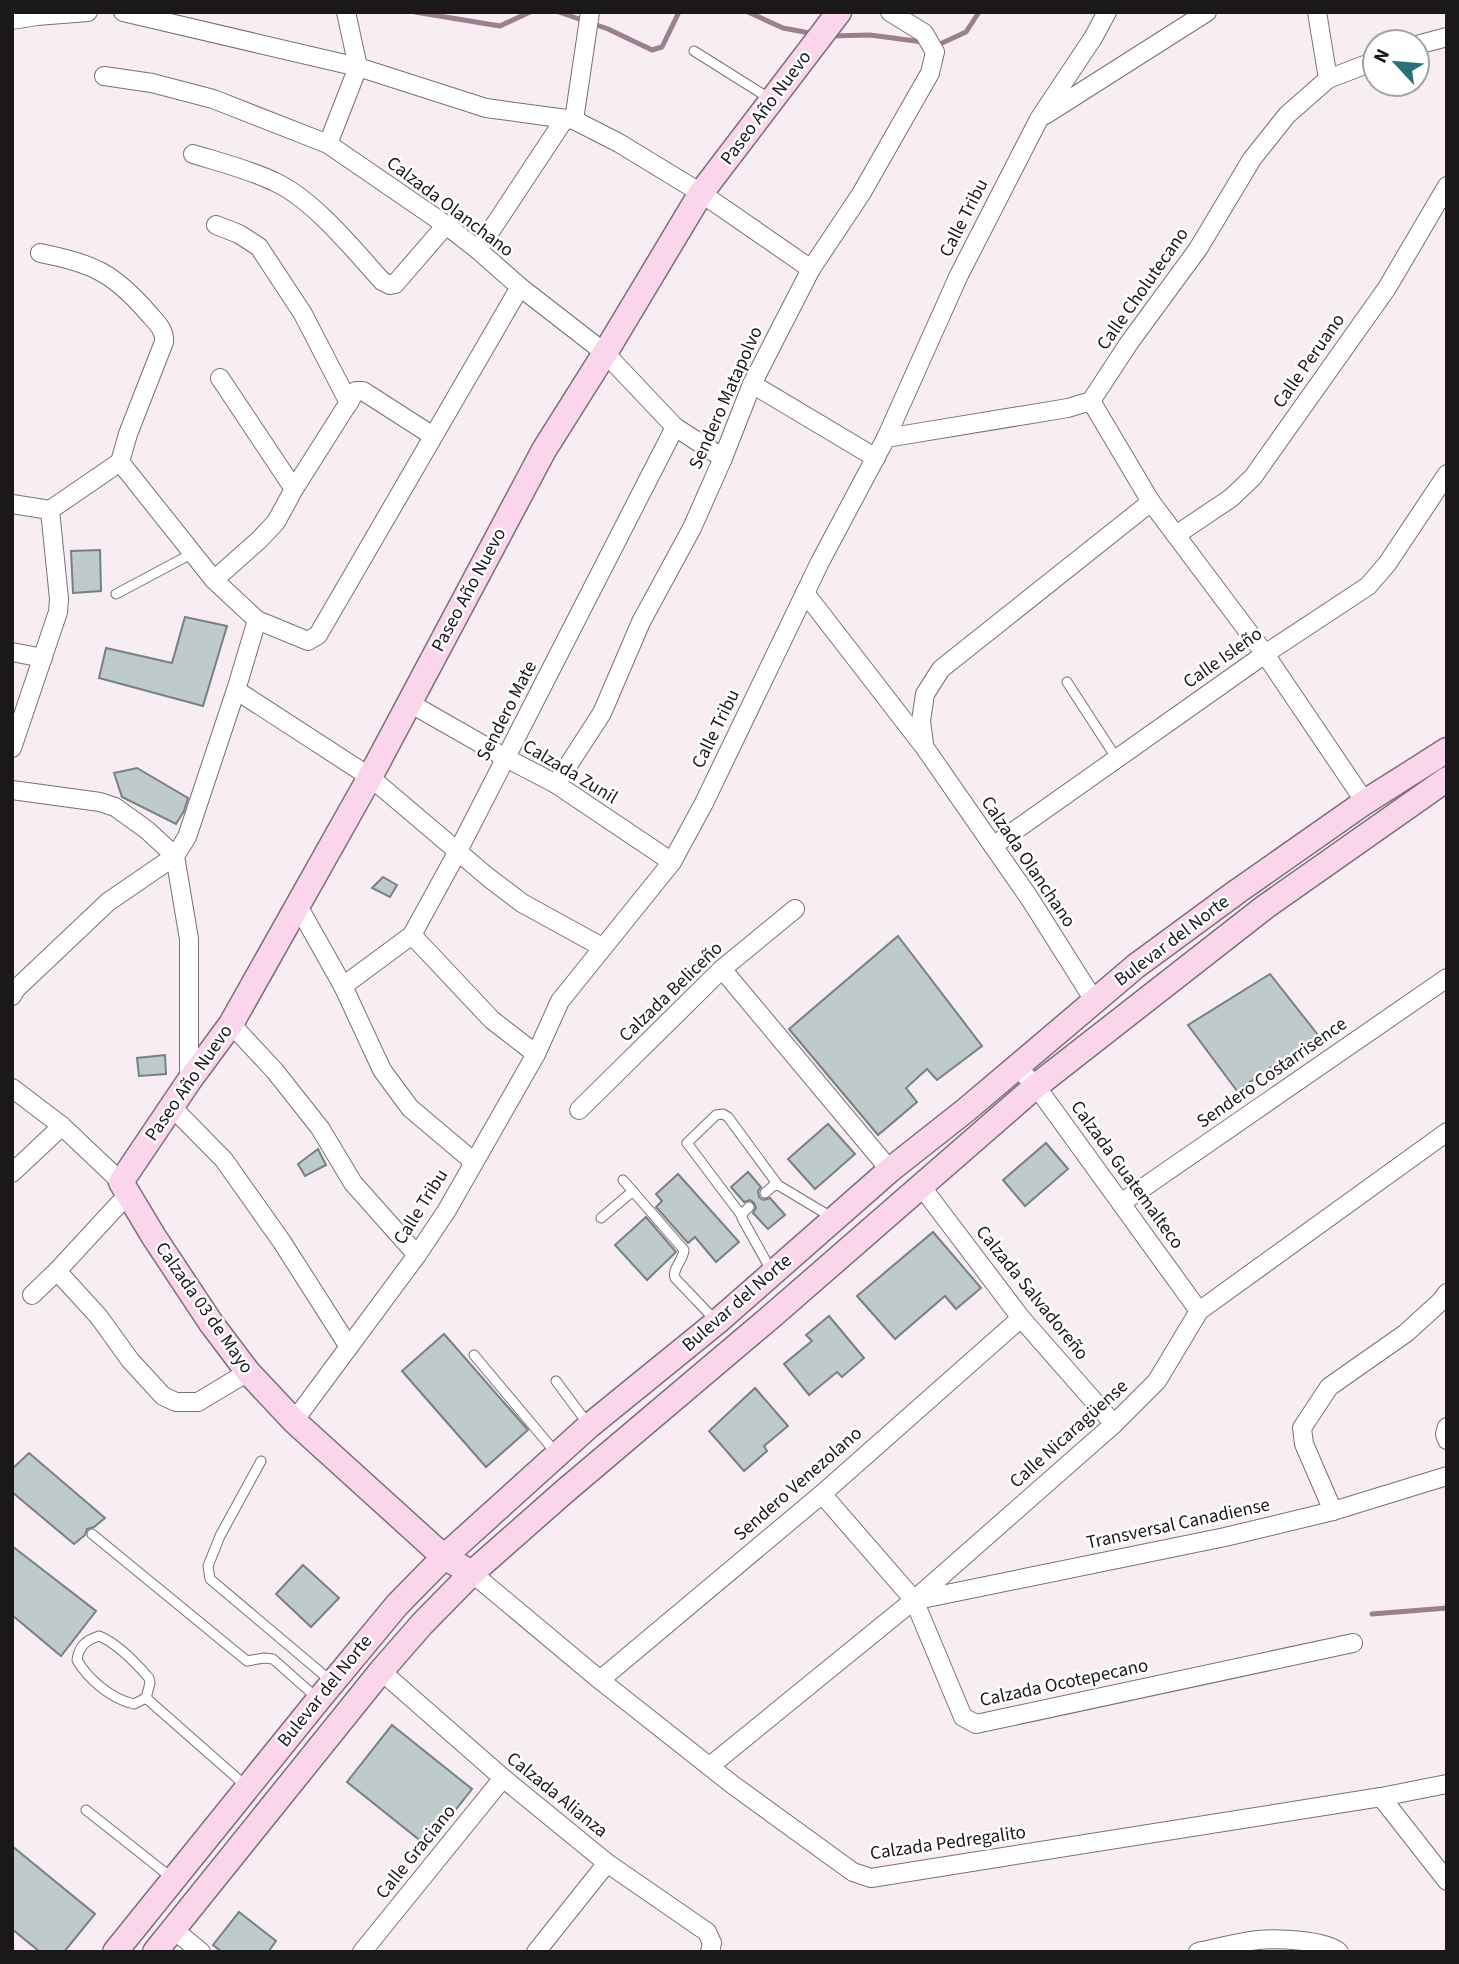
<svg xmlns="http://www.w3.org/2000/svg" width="1459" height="1964" font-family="'Source Sans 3',sans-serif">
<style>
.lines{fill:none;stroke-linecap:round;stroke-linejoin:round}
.stream{stroke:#9b808d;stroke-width:5}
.building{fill:#becacb;stroke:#768182;stroke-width:2}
.lane-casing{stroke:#7a7075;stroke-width:11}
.street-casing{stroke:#7a7075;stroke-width:20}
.secondary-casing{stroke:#7a7075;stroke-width:27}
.lane{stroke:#fff;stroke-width:9}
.street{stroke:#fff;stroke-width:18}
.secondary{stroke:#fbd5eb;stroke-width:24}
.labels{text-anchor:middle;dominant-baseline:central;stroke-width:5;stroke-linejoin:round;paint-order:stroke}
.street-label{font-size:19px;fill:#1b1819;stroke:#fff}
</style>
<rect width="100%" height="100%" fill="#f8edf2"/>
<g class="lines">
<g class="stream">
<polyline points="415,12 500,26 530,12"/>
<polyline points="559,12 608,29 652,50 662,47 679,12"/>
<polyline points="748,12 783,28 815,34"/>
<polyline points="831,36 870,35 923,42"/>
<polyline points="936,43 940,44 966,32 979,12"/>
<polyline points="1372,1614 1447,1608"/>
</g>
</g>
<g class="building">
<polygon points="100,550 101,591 73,593 71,551"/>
<polygon points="185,617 227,626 203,706 99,678 106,648 172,663"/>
<polygon points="137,768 188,798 184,811 176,824 122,797 114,773"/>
<polygon points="383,877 397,885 390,897 372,888"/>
<polygon points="898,936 982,1046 937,1080 927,1069 906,1088 917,1102 878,1135 789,1029"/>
<polygon points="1270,974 1318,1035 1237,1091 1188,1025"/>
<polygon points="165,1055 166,1074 139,1076 137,1058"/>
<polygon points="828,1124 855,1154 815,1189 788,1159"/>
<polygon points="1046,1143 1068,1169 1025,1206 1003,1180"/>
<polygon points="318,1149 326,1165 305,1176 298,1164"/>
<polygon points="748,1172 761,1187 758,1191 759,1197 763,1200 770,1198 785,1215 768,1229 753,1213 756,1208 754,1203 750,1200 744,1202 731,1187"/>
<polygon points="678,1174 739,1242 716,1262 695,1237 688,1243 656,1207 662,1201 656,1194"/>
<polygon points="646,1217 676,1252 647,1280 615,1245"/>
<polygon points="933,1232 981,1288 956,1309 945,1296 895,1339 857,1296"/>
<polygon points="829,1316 864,1358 842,1377 837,1372 809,1395 784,1364 812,1341 806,1335"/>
<polygon points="444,1334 528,1430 486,1467 402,1371"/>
<polygon points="755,1388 788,1426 764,1446 767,1451 744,1471 709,1431"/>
<polygon points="29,1453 105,1518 94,1527 87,1529 85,1535 74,1544 12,1492 12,1469"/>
<polygon points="12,1546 96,1611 61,1656 12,1615"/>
<polygon points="303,1565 339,1598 311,1627 276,1594"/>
<polygon points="392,1725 472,1789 427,1846 347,1782"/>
<polygon points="12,1846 95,1914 64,1952 40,1952 12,1929"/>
<polygon points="239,1912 276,1941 268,1952 222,1952 213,1945"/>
</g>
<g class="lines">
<g class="lane-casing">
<g id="lane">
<polyline points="694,51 772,100"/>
<polyline points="116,594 193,553"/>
<polyline points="1067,682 1117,759"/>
<path d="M623 1180 684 1250C683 1261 672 1268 675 1278L716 1321"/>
<polyline points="765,1193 773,1186 778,1185 833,1218"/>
<polyline points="749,1207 742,1214 742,1218 772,1272"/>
<polyline points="742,1216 687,1143 716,1115 723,1114 728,1117 778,1185"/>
<polyline points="601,1218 633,1191"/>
<polyline points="474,1355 556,1453"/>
<polyline points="556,1381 588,1424"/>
<polyline points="261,1461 220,1536 208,1566 210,1579 331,1681"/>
<polyline points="92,1534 247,1661 264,1658 273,1659 317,1698"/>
<path d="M99 1636C117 1643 136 1663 149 1678L150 1683 146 1698 134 1704C111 1699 88 1679 77 1660 79 1646 86 1640 99 1636Z"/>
<polyline points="146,1698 246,1786"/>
<polyline points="86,1810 172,1878"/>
</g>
</g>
<g class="street-casing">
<g id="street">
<polyline points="123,12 358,67 486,108 574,120 619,143 701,193 811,269"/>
<polyline points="1317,12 1328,79"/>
<polyline points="12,20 37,16 88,12"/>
<polyline points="1417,45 1447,37"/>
<polyline points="104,76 152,83 213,99 328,144 446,225 478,250 520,287 605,353 675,427 723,458"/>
<polyline points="1045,115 1207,12"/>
<polyline points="574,120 590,12"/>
<polyline points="328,144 358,67 346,12"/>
<path d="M193 154C219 162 251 170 275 182 314 200 354 250 382 281L390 285 395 284 446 225"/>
<polyline points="216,225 239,234 259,247 303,314 349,403"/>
<polyline points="478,250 564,120"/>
<polyline points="220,378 294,489"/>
<polyline points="752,384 876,458"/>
<polyline points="1091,401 1151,502 1265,654 1365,802"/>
<polyline points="886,438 1068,408 1091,401 1129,343 1198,249 1252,159 1287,115 1328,79 1375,61"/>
<polyline points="120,462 214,580 257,620 308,641 318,635 520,287"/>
<path d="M12 504 50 510 120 462 128 434 164 342C165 330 157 323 149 314 114 273 92 263 40 253"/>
<polyline points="1176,535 1231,498 1253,477 1387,288 1447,186"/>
<polyline points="214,580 259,540 276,522 294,489 356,391 363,391 433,436"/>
<polyline points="805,593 925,748 1030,899 1095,1002"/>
<polyline points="12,652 43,658"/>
<polyline points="236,690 370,777 489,878 522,903 602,947"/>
<polyline points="408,702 506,758 556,784 672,862"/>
<polyline points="924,744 921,721 925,694 941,669 1151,502"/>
<polyline points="12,748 58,612 59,599 50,510"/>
<polyline points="556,784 602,713 641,622 692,528 723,458 752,384 811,269 861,194 930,73 935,52 924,33 890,12"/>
<polyline points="12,790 100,802 115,807 147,830 175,856 108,902 16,989 12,996"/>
<polyline points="993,846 1265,654 1368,586 1387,564 1447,474"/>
<polyline points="298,906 343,986 382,1070 410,1108 474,1162"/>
<polyline points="412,935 492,1020 536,1054"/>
<polyline points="722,969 890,1170"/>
<polyline points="343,986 412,935 458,851 675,427"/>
<polyline points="231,1024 274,1070 320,1128 353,1183 417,1255"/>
<polyline points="1017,1067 1036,1086 1199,1311"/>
<polyline points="189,1081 189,939 175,856 187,837 236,690 257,620"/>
<polyline points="12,1088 62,1126 121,1182"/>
<polyline points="172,1107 224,1160 282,1242 349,1347"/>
<polyline points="579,1110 722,969 795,909"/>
<polyline points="12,1173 62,1126"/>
<polyline points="921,1186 1021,1318 1114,1424"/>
<polyline points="1121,1203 1447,978"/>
<polyline points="57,1271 99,1317 130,1360 163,1396 176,1402 198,1402 248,1372"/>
<polyline points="32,1295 57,1271 129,1193"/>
<polyline points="294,1421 417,1255 447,1210 536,1054 560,1001 672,862 704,803 820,562 886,438 959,275 1039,119 1093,38 1107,12"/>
<polyline points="1447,1427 1445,1434 1447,1440"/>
<polyline points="822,1494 914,1600 963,1717 976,1724 1353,1643"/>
<polyline points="1333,1511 1304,1444 1302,1428 1329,1387 1406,1333 1440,1302 1447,1293"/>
<polyline points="472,1573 600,1680 733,1785 853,1872 871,1878 1381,1797 1447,1784"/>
<polyline points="917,1600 1225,1537 1333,1511 1447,1476"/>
<polyline points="381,1671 503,1778 607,1863 707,1932 712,1943 710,1952"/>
<polyline points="600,1680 822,1494 1021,1318"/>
<polyline points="710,1766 914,1600 1114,1424 1157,1381 1199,1311 1447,1132"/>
<polyline points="1381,1797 1447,1881"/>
<polyline points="173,1929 201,1952"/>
<polyline points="362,1952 503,1778"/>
<polyline points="536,1952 607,1863"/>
<path d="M1198 1952C1218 1948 1238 1942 1258 1940 1278 1938 1324 1940 1339 1952"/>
</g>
</g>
<g class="secondary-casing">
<g id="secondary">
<polyline points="472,1573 444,1557 294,1421 248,1372 211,1323 154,1237 121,1182 189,1081 231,1024 370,777 544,450 605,353 701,193 839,12"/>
<polyline points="115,1952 319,1699 397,1605 444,1557 589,1426 717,1322 890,1170 966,1110 1136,966 1238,891 1365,802 1447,750"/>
<polyline points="155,1952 381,1671 422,1624 472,1573 565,1491 773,1315 1036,1086 1265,907 1447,779"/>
</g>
</g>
<use href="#lane" class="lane"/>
<use href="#street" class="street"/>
<use href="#secondary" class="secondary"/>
</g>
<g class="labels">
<g class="street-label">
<text transform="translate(766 108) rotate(-53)">Paseo Año Nuevo</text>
<text transform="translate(450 207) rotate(37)">Calzada Olanchano</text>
<text transform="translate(964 218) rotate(-63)">Calle Tribu</text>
<text transform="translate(1143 289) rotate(-55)">Calle Cholutecano</text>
<text transform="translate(1309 361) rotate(-55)">Calle Peruano</text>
<text transform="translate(726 398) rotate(-66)">Sendero Matapolvo</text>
<text transform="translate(469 590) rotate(-62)">Paseo Año Nuevo</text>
<text transform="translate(1223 658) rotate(-35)">Calle Isleño</text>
<text transform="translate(507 711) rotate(-63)">Sendero Mate</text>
<text transform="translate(716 729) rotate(-64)">Calle Tribu</text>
<text transform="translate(570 772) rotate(31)">Calzada Zunil</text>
<text transform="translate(1028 862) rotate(56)">Calzada Olanchano</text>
<text transform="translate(1172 941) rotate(-37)">Bulevar del Norte</text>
<text transform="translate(671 992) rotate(-44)">Calzada Beliceño</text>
<text transform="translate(1272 1073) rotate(-35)">Sendero Costarrisence</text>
<text transform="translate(189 1083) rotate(-55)">Paseo Año Nuevo</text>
<text transform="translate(1127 1175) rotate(54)">Calzada Guatemalteco</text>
<text transform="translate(421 1207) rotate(-58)">Calle Tribu</text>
<text transform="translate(1032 1293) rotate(51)">Calzada Salvadoreño</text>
<text transform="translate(737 1303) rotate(-41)">Bulevar del Norte</text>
<text transform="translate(204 1308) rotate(55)">Calzada 03 de Mayo</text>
<text transform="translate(1069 1434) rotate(-42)">Calle Nicaragüense</text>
<text transform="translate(798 1484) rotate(-41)">Sendero Venezolano</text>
<text transform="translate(1178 1524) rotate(-12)">Transversal Canadiense</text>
<text transform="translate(1064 1683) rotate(-12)">Calzada Ocotepecano</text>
<text transform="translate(325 1691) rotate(-51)">Bulevar del Norte</text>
<text transform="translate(557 1795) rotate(39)">Calzada Alianza</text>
<text transform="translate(948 1843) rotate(-8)">Calzada Pedregalito</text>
<text transform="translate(416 1852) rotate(-51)">Calle Graciano</text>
</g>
</g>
<rect width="1459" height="1964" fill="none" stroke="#1b1819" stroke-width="28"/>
<g transform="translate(1396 63) rotate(296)"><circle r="33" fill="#ffffff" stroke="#a4a3a3" stroke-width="2"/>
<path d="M0-5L12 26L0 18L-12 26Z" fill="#277177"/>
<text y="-10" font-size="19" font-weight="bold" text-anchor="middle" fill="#1b1819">N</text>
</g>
</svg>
